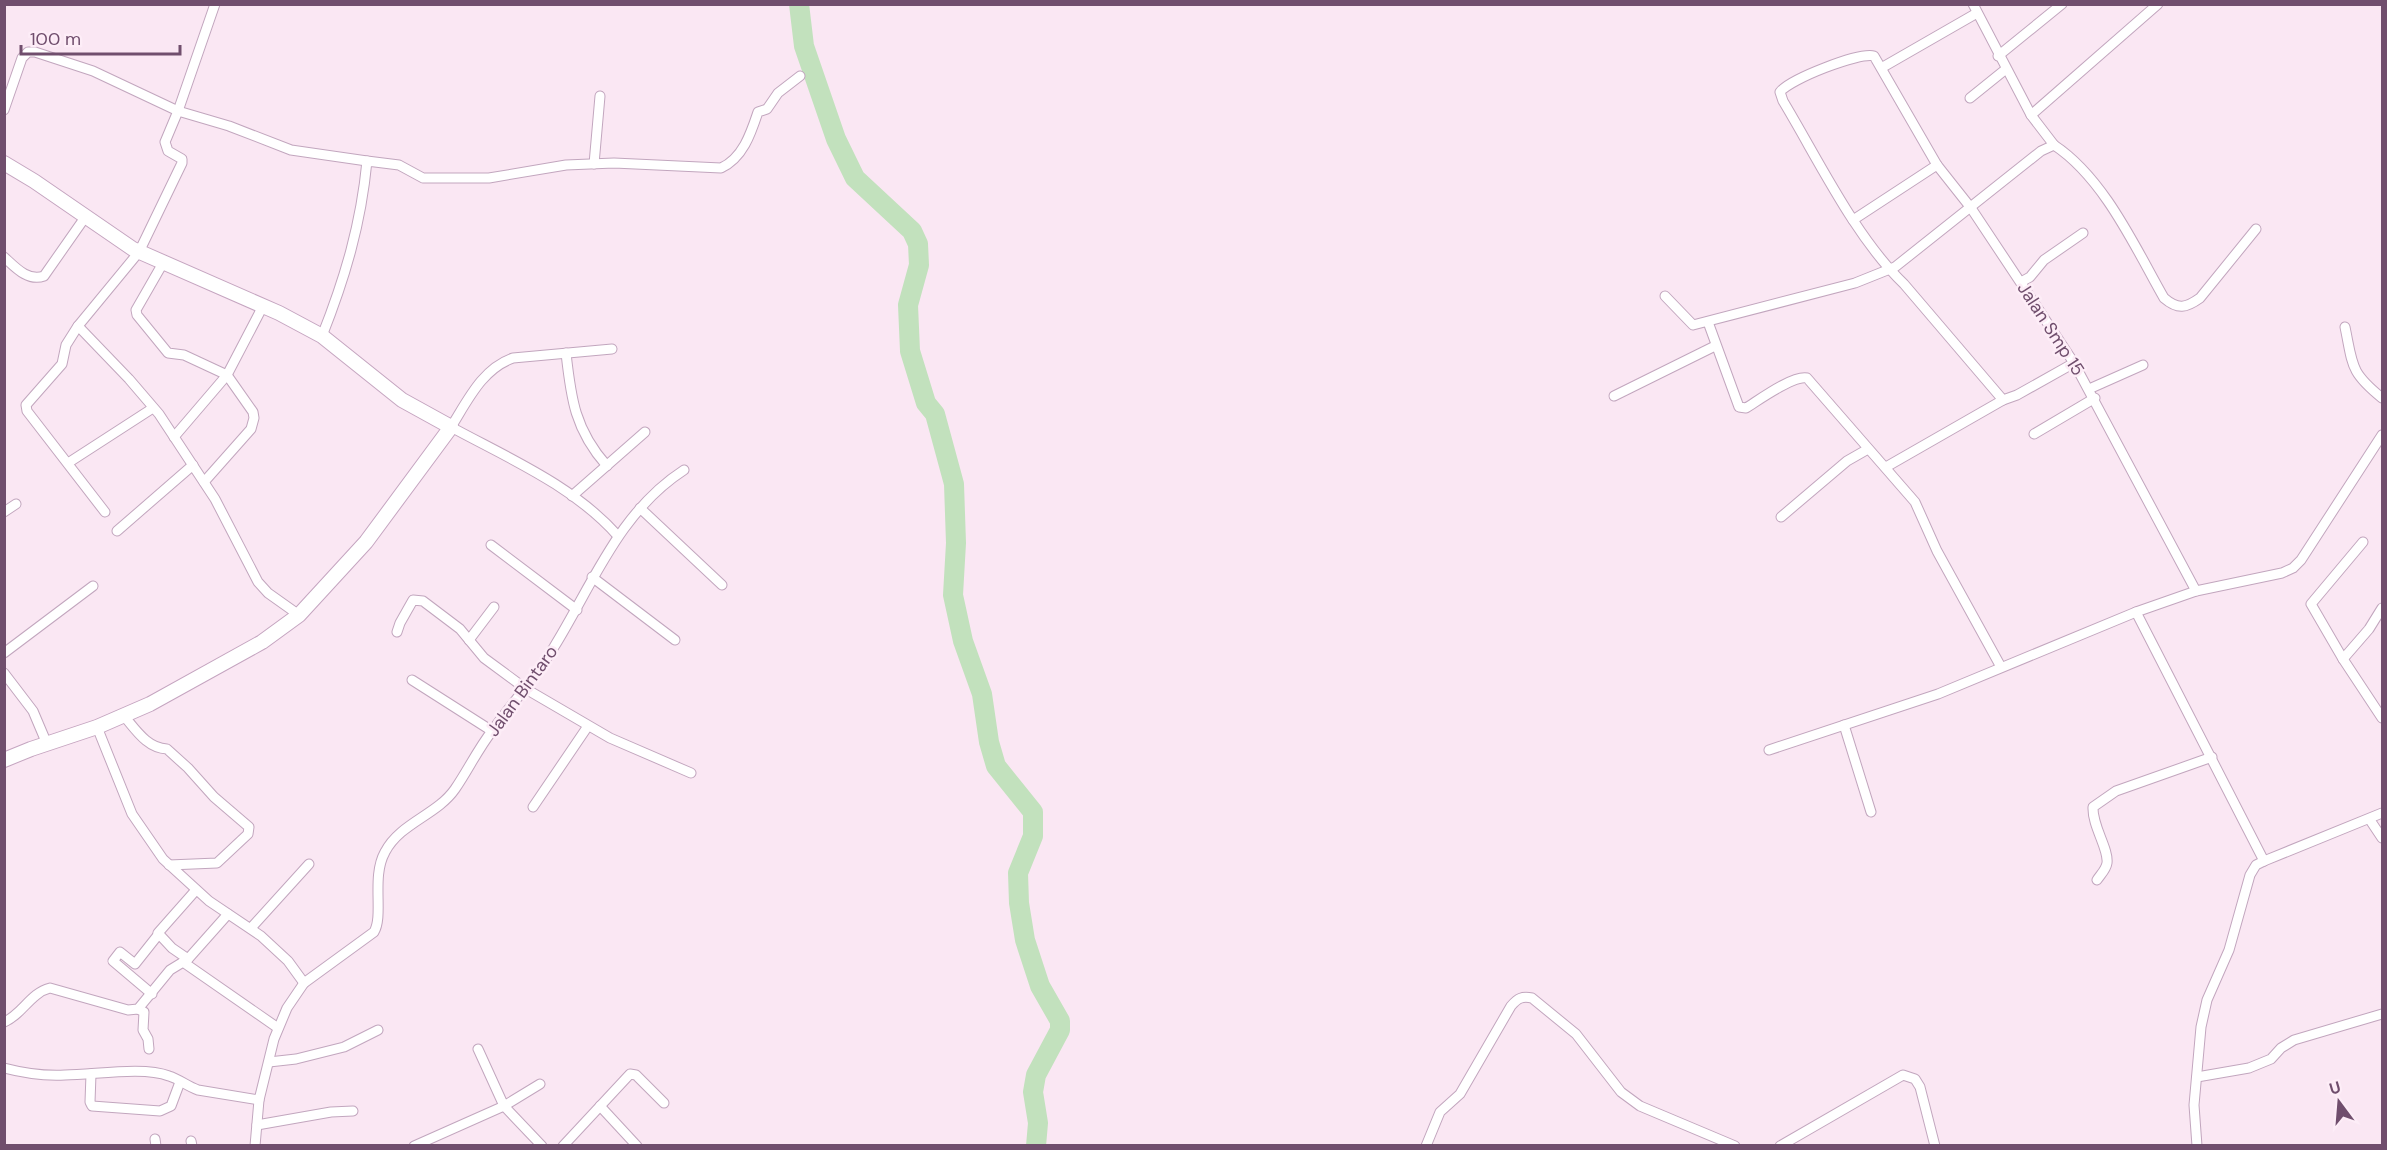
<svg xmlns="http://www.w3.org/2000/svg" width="2387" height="1150" font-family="'DM Sans',sans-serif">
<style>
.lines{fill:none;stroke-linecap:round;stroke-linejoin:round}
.river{stroke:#c2e1bd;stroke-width:20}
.street-casing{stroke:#c2a6be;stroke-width:11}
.secondary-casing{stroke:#c5a5c0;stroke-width:16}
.street{stroke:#fff;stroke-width:9}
.secondary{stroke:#fff;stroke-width:14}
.labels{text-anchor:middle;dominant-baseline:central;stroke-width:5;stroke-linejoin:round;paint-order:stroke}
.street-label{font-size:18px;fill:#704e6d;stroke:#fdedf7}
</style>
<rect width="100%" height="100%" fill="#fae7f3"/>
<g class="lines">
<polyline class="river" points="799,4 804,46 836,139 855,178 912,231 918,244 919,265 908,305 910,351 926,403 935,414 954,484 956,543 953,595 963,641 982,694 989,742 996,766 1033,812 1033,836 1018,873 1019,903 1025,940 1040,986 1060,1021 1060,1030 1036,1075 1033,1092 1038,1123 1036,1146"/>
<g class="street-casing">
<g id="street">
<polyline points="1973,4 2031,115 2054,145"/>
<polyline points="1998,56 2062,4"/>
<polyline points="1883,67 1977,13"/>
<polyline points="1970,98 2006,69"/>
<polyline points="4,110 22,58 28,52 35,52 93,71 178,111 229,126 291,150 367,161"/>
<polyline points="2031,115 2158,4"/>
<polyline points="594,164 600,96"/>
<path d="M1937 165 1874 56C1859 52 1790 79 1780 92L1783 101C1818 159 1855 237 1904 284L2003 400 2017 395 2074 363"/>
<polyline points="1853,220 1937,165 1971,208 2074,363 2196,591"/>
<path d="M4 257C15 267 28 282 44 276L86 216"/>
<polyline points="163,263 136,310 137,315 168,353 184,355 227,375 253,412 254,418 251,429 204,482"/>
<polyline points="2021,282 2030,277 2044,260 2083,233"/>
<path d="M1665 296 1693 325 1855 283 1895 267 2041 151 2054 145C2104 178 2135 247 2164 298 2178 310 2186 308 2200 298L2256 229"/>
<path d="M1708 322 1739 407 1746 408C1759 400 1793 375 1807 378L1915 502 1937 551 2001 667"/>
<polyline points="78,326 129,379 159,414 215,499 258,582 268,593 299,615"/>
<path d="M2345 327C2353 366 2350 372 2382 398"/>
<path d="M322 336C345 278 361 224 367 161L399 165 423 178H489L566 165 614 163 721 168C743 158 751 133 758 112L767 109 778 93 800 76"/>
<path d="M612 349 513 358C482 369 468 400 451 427 508 458 574 486 618 536"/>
<path d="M566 353C571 399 575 430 607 466"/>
<polyline points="2089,389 2143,365"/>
<polyline points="1614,396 1715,346"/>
<polyline points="2034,434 2095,398"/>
<polyline points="174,437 227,375 263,306"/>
<polyline points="68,463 153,408"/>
<polyline points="1886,467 2003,400"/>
<polyline points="572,496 645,432"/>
<polyline points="640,508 722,585"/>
<polyline points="4,512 16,504"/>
<polyline points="105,512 27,411 26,405 62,364 66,345 78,326 139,252 182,163 182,159 168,151 165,142 178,111 215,4"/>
<polyline points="1781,517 1847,461 1868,449"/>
<polyline points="117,531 193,465"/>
<polyline points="2363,542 2311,604 2343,659 2382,718"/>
<polyline points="491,545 577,610"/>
<polyline points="592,577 675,640"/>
<polyline points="397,632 400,623 413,600 423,601 460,629 484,658 526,689 610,738 691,773"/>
<polyline points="469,640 494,607"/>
<polyline points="4,653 93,586"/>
<polyline points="2343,659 2369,629 2382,608"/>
<polyline points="4,673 33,711 47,744"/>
<polyline points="412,680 492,731"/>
<path d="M124 716C136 730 147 748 167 749L188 768 214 797 249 827 248 834 217 863 169 865"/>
<polyline points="1844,725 1871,812"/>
<polyline points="97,727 132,814 163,859 209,901 261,936 288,961 304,983"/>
<polyline points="1769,750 1938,694 2136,612"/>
<polyline points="533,807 588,726"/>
<polyline points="2370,820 2382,838"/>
<polyline points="2264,861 2136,612 2196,591 2282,573 2293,568 2301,560 2382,435"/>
<path d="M2097 880C2100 875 2106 870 2107 863 2109 849 2092 826 2093 807L2116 791 2212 757"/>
<polyline points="251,928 309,864"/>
<polyline points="188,959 228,914"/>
<polyline points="183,962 278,1028"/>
<polyline points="152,994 113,961 120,952 135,964 158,935"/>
<polyline points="138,1009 144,1012 143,1030 148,1039 149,1049"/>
<path d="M4 1022C22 1015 30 993 50 988L128 1010 138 1009 170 970 188 959 172 948 158 933 196 890"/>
<polyline points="478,1049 504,1106 540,1084"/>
<polyline points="269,1062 296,1059 344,1047 378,1030"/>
<path d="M4 1068C23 1073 46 1076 65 1075 94 1075 143 1066 169 1076 179 1079 187 1086 198 1090L259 1100"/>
<polyline points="91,1074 90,1102 92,1106 160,1111 171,1106 180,1082"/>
<polyline points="2197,1077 2249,1068 2271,1059 2281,1048 2294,1040 2382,1014"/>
<polyline points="600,1106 637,1146"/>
<polyline points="257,1125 331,1112 353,1111"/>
<polyline points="155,1139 156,1146"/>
<polyline points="191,1141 192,1146"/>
<path d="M255 1146 259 1100 274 1039 287 1008 304 983 374 932C384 915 371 877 385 852 400 823 437 815 455 789 468 770 478 749 492 731 512 703 536 677 554 647 593 584 619 512 684 470"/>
<polyline points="414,1146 504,1106 542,1146"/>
<polyline points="563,1146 630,1074 636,1075 664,1103"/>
<path d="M1426 1146 1440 1112 1460 1094 1511 1006C1518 998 1522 996 1532 998L1576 1034 1621 1092 1640 1106 1735 1146"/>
<polyline points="1780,1146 1903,1075 1915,1079 1920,1087 1935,1146"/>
<polyline points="2197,1146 2194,1105 2201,1027 2207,1000 2229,950 2250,875 2256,865 2264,861 2382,813"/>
</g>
</g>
<g class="secondary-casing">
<polyline id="secondary" points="4,163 34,181 133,249 279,313 322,336 402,400 451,427 366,542 299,615 262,642 150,704 97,727 31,749 4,760"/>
</g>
<use href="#street" class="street"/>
<use href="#secondary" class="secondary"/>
</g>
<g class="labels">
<g class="street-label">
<text transform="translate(2051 329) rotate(57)">Jalan Smp 15</text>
<text transform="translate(522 691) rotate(-54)">Jalan Bintaro</text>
</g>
</g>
<rect width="2387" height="1150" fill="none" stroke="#704e6d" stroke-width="12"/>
<g transform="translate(2339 1102) rotate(344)" stroke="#fdedf7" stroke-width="4.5" paint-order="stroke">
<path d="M0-4.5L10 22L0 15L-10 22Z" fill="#704e6d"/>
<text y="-9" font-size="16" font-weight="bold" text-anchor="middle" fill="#704e6d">U</text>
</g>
<path d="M21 45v9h159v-9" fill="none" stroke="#704e6d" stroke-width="3"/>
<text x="30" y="45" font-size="18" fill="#704e6d" stroke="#fdedf7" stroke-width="4.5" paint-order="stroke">100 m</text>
</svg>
